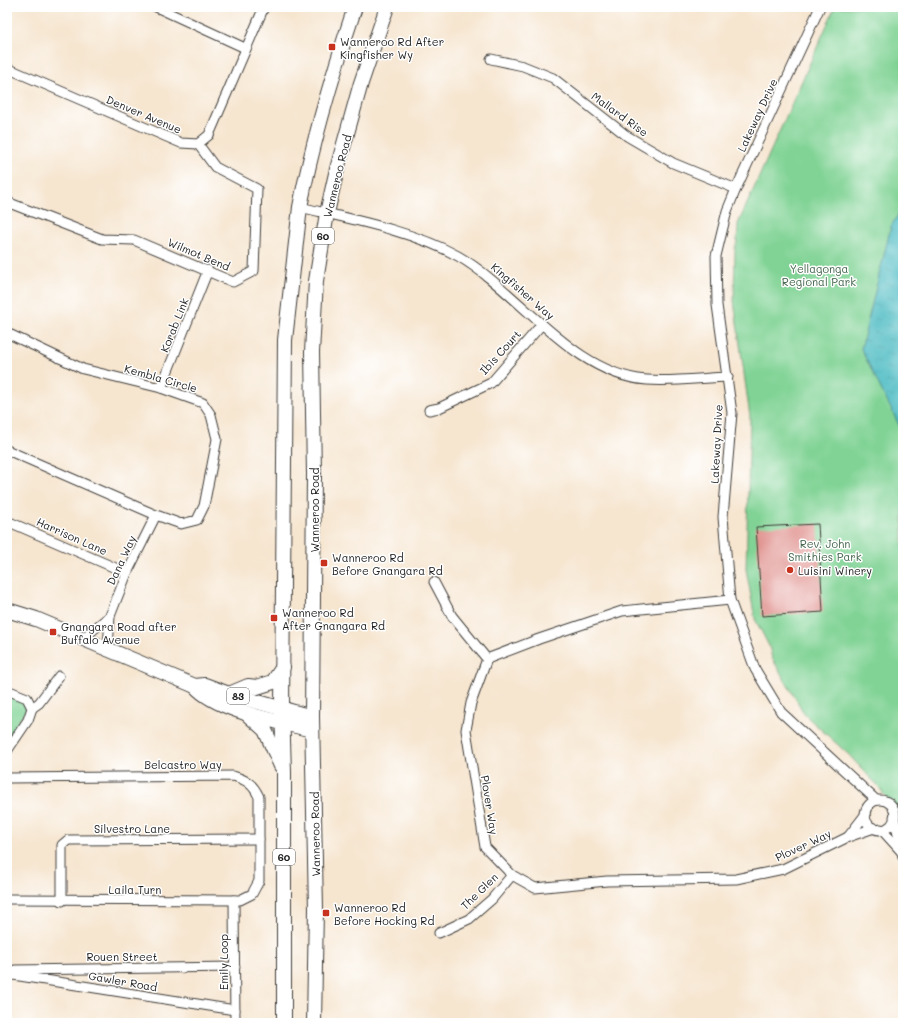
<svg xmlns="http://www.w3.org/2000/svg" width="910" height="1030" font-family="Mali,sans-serif">
<style>
.green{fill:#80d394;stroke:#4e7858}
.water{fill:url(#water-ripples);stroke:#346c6f}
.building{fill:#df8e8a}
.lines{fill:none;stroke-linecap:round;stroke-linejoin:round}
.minor-casing{stroke:#3d3a37;stroke-width:11}
.primary-casing{stroke:#3d3a37;stroke-width:16}
.trunk-casing{stroke:#3d3a37;stroke-width:16}
.minor{stroke:#fff;stroke-width:9}
.primary{stroke:#fff;stroke-width:14}
.trunk{stroke:#fff;stroke-width:14}
.poi-dot{fill:#c8321e;stroke:#fff;stroke-width:1.5}
.labels{text-anchor:middle;dominant-baseline:central;stroke-width:3;stroke-linejoin:round;paint-order:stroke}
.shield{fill:#fff;stroke:#606060;stroke-width:1}
.shield-label{font-size:10px;font-weight:bold;fill:#1c1c1c}
.poi-label{font-size:11px;fill:#1c1c1c;stroke:#fff;text-anchor:start}
.street-label{font-size:11px;fill:#1c1c1c;stroke:#fff}
.park-label{font-size:11px;fill:#44654c;stroke:#fff}
</style>
<defs>
<pattern id="water-ripples" width="26" height="14" patternUnits="userSpaceOnUse"><rect width="26" height="14" fill="#4cbbc2"/><path d="M2 4q2-2 4 0t4 0M15 11q2-2 4 0t4 0" fill="none" stroke="#42a0a6"/></pattern>
</defs>
<rect width="100%" height="100%" fill="#fff"/>
<filter id="ink" filterUnits="userSpaceOnUse"><feTurbulence type="fractalNoise" baseFrequency=".025" numOctaves="2"/><feDisplacementMap in="SourceGraphic" scale="8" xChannelSelector="R" yChannelSelector="G"/><feConvolveMatrix kernelMatrix="1 2 1 2 8 2 1 2 1" color-interpolation-filters="sRGB"/></filter>
<filter id="wash" filterUnits="userSpaceOnUse"><feTurbulence type="fractalNoise" baseFrequency=".012" numOctaves="4" result="noise"/><feDisplacementMap in="SourceGraphic" scale="16" xChannelSelector="R" yChannelSelector="G"/><feGaussianBlur stdDeviation="0.9" result="paint"/><feColorMatrix in="noise" values="0 0 0 0 0 0 0 0 0 0 0 0 0 0 0 0 0 1.4 0 .05"/><feComposite in="paint" operator="in"/></filter>
<g filter="url(#wash)">
<rect width="100%" height="100%" fill="#f6e5cf"/>
<g class="green">
<polygon points="835,7 903,7 903,824 879,787 848,754 805,715 772,658 769,646 755,619 746,569 750,417 734,301 735,248 737,242 738,224"/>
<polygon points="7,694 24,701 27,708 7,738"/>
</g>
<polygon class="water" points="903,207 903,433 861,349 891,226"/>
<g id="blocks">
<polygon class="building" points="818,524 823,612 762,616 756,527"/>
</g>
</g>
<g filter="url(#ink)">
<use href="#blocks" fill-opacity="0" stroke="#3d3a37" stroke-width="1"/>
<g class="lines">
<g class="minor-casing">
<g id="minor">
<polyline points="156,7 245,48"/>
<polyline points="820,7 736,189 727,211 716,256 717,305 732,413 723,517 730,600 755,669 781,712 876,800"/>
<polyline points="491,59 523,66 553,78 627,136 673,163 736,189"/>
<polyline points="7,68 181,143 198,144 209,135 264,7"/>
<polyline points="7,202 102,239 134,240 233,282 254,271 257,189 215,167 198,144"/>
<path d="M300 207C350 219 413 231 458 256 519 291 573 375 647 380 674 382 702 378 728 377"/>
<polyline points="7,333 83,369 161,388 203,403 211,415 217,439 204,506 197,520 181,524 156,515 7,450"/>
<polyline points="161,388 208,270"/>
<polyline points="429,410 439,408 491,383 542,324"/>
<polyline points="7,521 127,573"/>
<polyline points="434,582 452,616 487,659"/>
<polyline points="730,600 622,611 539,639 487,659 471,703 466,730 485,847 512,875 535,888 607,881 736,879 783,869 848,837 874,828"/>
<polyline points="82,639 110,616"/>
<polyline points="108,649 110,616 127,573 156,515"/>
<polyline points="7,690 27,698 32,708 28,720 7,751"/>
<polyline points="32,708 39,703 59,676"/>
<path d="M7 778 233 776C247 780 253 784 259 797V881L252 894 240 900 7 899"/>
<circle cx="880" cy="815" r="15"/>
<polyline points="894,817 903,857"/>
<polyline points="881,829 901,851"/>
<polyline points="848,837 865,815"/>
<polyline points="234,900 235,1023"/>
<polyline points="62,901 62,845 68,840 259,839"/>
<polyline points="439,933 469,919 492,899 512,875"/>
<polyline points="7,974 235,1010"/>
<polyline points="13,975 15,970 235,967"/>
</g>
</g>
<g class="primary-casing">
<g id="primary">
<path d="M7 610 36 619 195 686C219 712 278 721 312 730"/>
<polyline points="195,686 205,685 229,694 312,717"/>
</g>
</g>
<g class="trunk-casing">
<g id="trunk">
<polyline points="229,694 248,686 257,687 273,682 283,667"/>
<polyline points="247,714 265,730 281,766"/>
<path d="M284 1023V772L282 708 285 340 300 207C313 139 333 73 355 7"/>
<polyline points="314,1023 316,909 312,717 314,474 312,352 316,281 327,213 337,169 361,83 387,7"/>
</g>
</g>
<use href="#minor" class="minor"/>
<use href="#primary" class="primary"/>
<use href="#trunk" class="trunk"/>
</g>
</g>
<g class="poi-dot">
<rect x="328" y="43" width="8" height="8" rx="2"/>
<rect x="320" y="559" width="8" height="8" rx="2"/>
<circle cx="790" cy="570" r="4"/>
<rect x="270" y="614" width="8" height="8" rx="2"/>
<rect x="49" y="628" width="8" height="8" rx="2"/>
<rect x="322" y="909" width="8" height="8" rx="2"/>
</g>
<g class="labels">
<g class="shield">
<rect x="312" y="228" width="22" height="16" rx="3"/>
<rect x="227" y="688" width="22" height="16" rx="3"/>
<rect x="273" y="849" width="22" height="16" rx="3"/>
</g>
<g class="shield-label">
<text x="323" y="236">60</text>
<text x="238" y="696">83</text>
<text x="284" y="857">60</text>
</g>
<g class="poi-label">
<text x="340" y="41">Wanneroo Rd After<tspan x="340" dy="13">Kingfisher Wy</tspan></text>
<text x="332" y="557">Wanneroo Rd<tspan x="332" dy="13">Before Gnangara Rd</tspan></text>
<text x="798" y="570">Luisini Winery</text>
<text x="282" y="612">Wanneroo Rd<tspan x="282" dy="13">After Gnangara Rd</tspan></text>
<text x="61" y="626">Gnangara Road after<tspan x="61" dy="13">Buffalo Avenue</tspan></text>
<text x="334" y="907">Wanneroo Rd<tspan x="334" dy="13">Before Hocking Rd</tspan></text>
</g>
<g class="street-label">
<text transform="translate(144 114) rotate(23)">Denver Avenue</text>
<text transform="translate(620 114) rotate(36)">Mallard Rise</text>
<text transform="translate(757 115) rotate(-65)">Lakeway Drive</text>
<text transform="translate(337 176) rotate(-76)">Wanneroo Road</text>
<text transform="translate(199 254) rotate(23)">Wilmot Bend</text>
<text transform="translate(523 291) rotate(41)">Kingfisher Way</text>
<text transform="translate(174 325) rotate(-68)">Korab Link</text>
<text transform="translate(500 352) rotate(-48)">Ibis Court</text>
<text transform="translate(161 378) rotate(16)">Kembla Circle</text>
<text transform="translate(716 444) rotate(-87)">Lakeway Drive</text>
<text transform="translate(314 510) rotate(-90)">Wanneroo Road</text>
<text transform="translate(72 536) rotate(24)">Harrison Lane</text>
<text transform="translate(121 560) rotate(-65)">Dana Way</text>
<text x="183" y="764">Belcastro Way</text>
<text transform="translate(490 805) rotate(81)">Plover Way</text>
<text x="132" y="828">Silvestro Lane</text>
<text transform="translate(315 834) rotate(-91)">Wanneroo Road</text>
<text transform="translate(803 845) rotate(-25)">Plover Way</text>
<text x="135" y="889">Laila Turn</text>
<text transform="translate(479 891) rotate(-44)">The Glen</text>
<text x="122" y="956">Rouen Street</text>
<text transform="translate(223 962) rotate(-90)">Emily Loop</text>
<text transform="translate(123 981) rotate(10)">Gawler Road</text>
</g>
<g class="park-label">
<text x="819" y="268">Yellagonga<tspan x="819" dy="13">Regional Park</tspan></text>
<text x="825" y="543">Rev. John<tspan x="825" dy="13">Smithies Park</tspan></text>
</g>
</g>
<rect width="910" height="1030" fill="none" stroke="#fff" stroke-width="24"/>
</svg>
